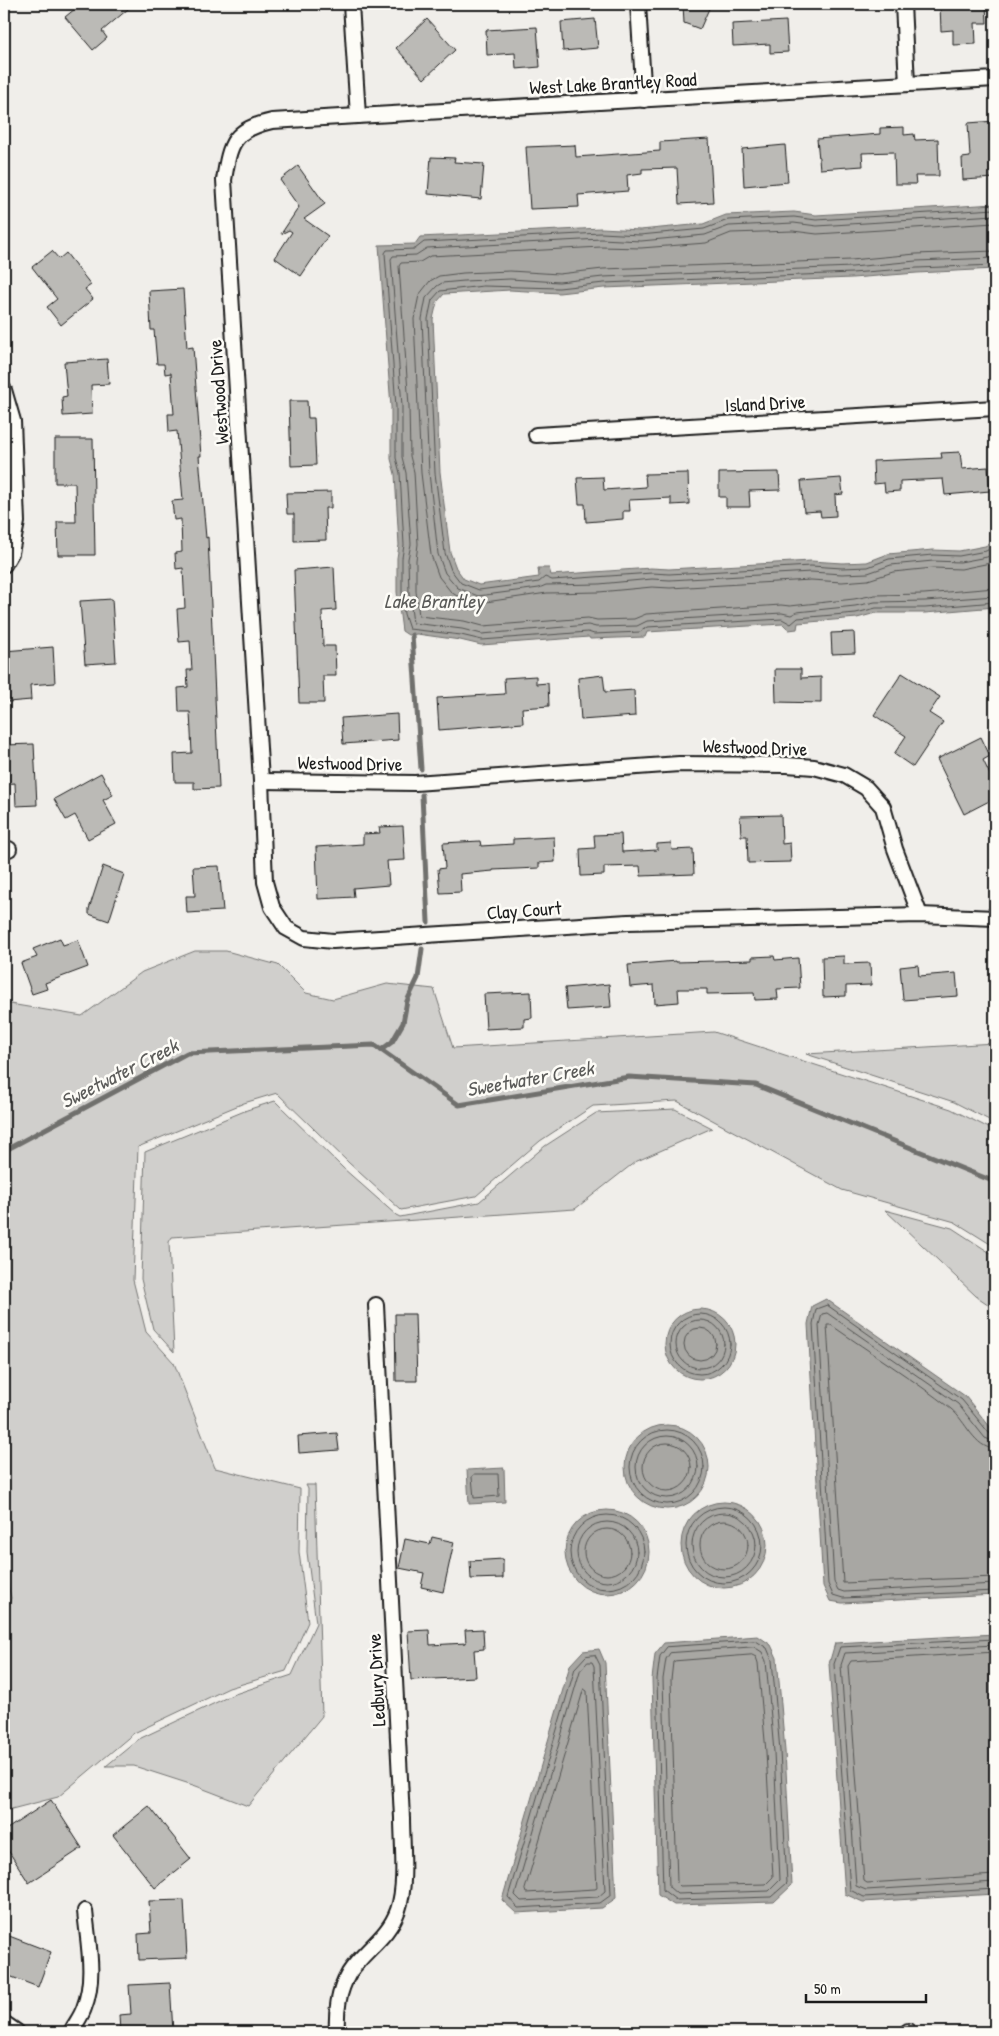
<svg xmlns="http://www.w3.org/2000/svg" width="999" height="2036" font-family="'Patrick Hand',sans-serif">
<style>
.green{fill:#d0cfcc;stroke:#767674}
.water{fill:#a8a7a3;stroke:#706f6d}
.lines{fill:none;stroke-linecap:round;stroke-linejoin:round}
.shore{stroke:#545452;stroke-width:1}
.stream{stroke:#706f6d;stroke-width:5}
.building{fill:#bbbab6;stroke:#1c1c1c}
.street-casing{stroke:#1c1c1c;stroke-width:18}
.street{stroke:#fdfcf7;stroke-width:14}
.labels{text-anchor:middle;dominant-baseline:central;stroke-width:5;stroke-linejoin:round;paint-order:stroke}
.street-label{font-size:19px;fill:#1c1c1c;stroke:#fdfcf7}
.water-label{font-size:20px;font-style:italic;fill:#5b5b59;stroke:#fdfcf7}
</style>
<rect width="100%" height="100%" fill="#f0eeea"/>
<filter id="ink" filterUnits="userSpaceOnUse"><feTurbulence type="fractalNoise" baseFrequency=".02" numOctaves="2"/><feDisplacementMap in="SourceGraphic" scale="10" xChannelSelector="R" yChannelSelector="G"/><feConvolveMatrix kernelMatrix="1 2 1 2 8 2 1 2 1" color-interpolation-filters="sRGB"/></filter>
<g filter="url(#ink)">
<g class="green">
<polygon points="195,951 226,951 278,965 306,993 333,999 387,984 434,989 453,1048 714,1032 951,1109 995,1131 995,1247 955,1222 842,1190 677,1101 593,1106 540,1141 476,1196 401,1210 349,1163 277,1093 244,1103 138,1147 133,1280 146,1332 174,1363 215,1468 300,1489 299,1552 308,1622 286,1671 229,1688 134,1733 58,1797 4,1811 4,1622 11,1598 4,1567 4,1003 82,1016 142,972"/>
<polygon points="995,1043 995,1123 954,1102 806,1054"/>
<polygon points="275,1101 343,1168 396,1215 400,1217 479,1202 545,1146 596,1113 675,1109 712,1128 635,1162 575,1209 172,1237 169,1242 174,1352 153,1329 141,1279 145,1152 247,1110"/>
<polygon points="885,1210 952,1228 995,1256 995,1309 976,1296"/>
<polygon points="306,1485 315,1485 322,1716 248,1806 196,1786 134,1766 106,1766 139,1739 232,1695 292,1675 316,1623 307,1552 308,1489"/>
</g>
<g class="water">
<polygon points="995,204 995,269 917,273 852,278 604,288 559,293 510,290 444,294 437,302 433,319 440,472 450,552 456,568 464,579 479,585 539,577 538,568 549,568 551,575 651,568 669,569 811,561 842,563 867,562 888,554 933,550 959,551 985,546 995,541 995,607 925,613 876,613 857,618 798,623 797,629 789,630 783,624 647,632 645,637 590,639 589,637 481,645 460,640 417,634 408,635 402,631 397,592 397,558 399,545 395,474 391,459 391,407 379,245 415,244 420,237 601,228 640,230 703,224 726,215 794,212 816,215"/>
<polygon points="826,1299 965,1396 995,1433 995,1595 842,1603 830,1601 823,1586 808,1324 812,1306"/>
<circle cx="700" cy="1344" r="35"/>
<circle cx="667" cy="1467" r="42"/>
<polygon points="504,1468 505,1502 469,1504 467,1470"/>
<circle cx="724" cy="1545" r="43"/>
<circle cx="607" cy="1552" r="42"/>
<polygon points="995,1634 995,1894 863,1902 845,1894 829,1664 835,1643"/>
<polygon points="758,1636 771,1645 777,1658 785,1751 792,1885 774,1902 674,1905 658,1895 652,1679 655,1654 664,1643"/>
<polygon points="599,1649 605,1663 616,1898 602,1908 516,1913 502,1900 570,1665 583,1651"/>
</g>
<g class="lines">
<g class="shore">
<polyline points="995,209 816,220 794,217 728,220 704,229 640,235 601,233 424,242 415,249 387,250 385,253 396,407 396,458 400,473 404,545 402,558 402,592 404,614 409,629 461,635 482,640 588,632 594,634 640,632 647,627 782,619 791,624 798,618 856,613 876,608 925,608 995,602"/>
<polyline points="995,215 817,226 794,223 729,226 705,235 641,241 601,239 427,248 416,255 393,256 391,259 402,406 402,457 406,473 411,544 408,559 409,592 413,623 462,629 482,634 588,625 596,627 637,626 647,621 782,613 791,615 797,612 855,606 875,602 925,601 995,596"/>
<polyline points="995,223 817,234 793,231 731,233 706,243 641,248 601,247 430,256 420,262 401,263 399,266 409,406 410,456 414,472 418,544 416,560 416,591 419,616 464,621 483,626 588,618 597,620 634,619 646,614 781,605 790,606 854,599 875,595 924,594 995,588"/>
<polyline points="995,251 916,254 851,260 603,269 559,274 510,271 463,273 439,276 430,281 419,295 414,319 421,473 431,555 439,577 451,592 457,596 479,603 547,593 599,592 652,587 670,588 811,580 842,582 868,580 893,572 933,568 961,569 995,562"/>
<polyline points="995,258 916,261 852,267 603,277 559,282 510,279 464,281 442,283 437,286 426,298 422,319 429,473 438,554 445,573 458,588 478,596 539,588 546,585 599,584 652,579 670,580 811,572 842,574 868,573 891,565 933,561 960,562 987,557 995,553"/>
<polyline points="995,265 917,268 852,273 604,283 559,288 483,286 440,291 432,300 428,319 435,473 445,553 451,570 461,583 479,590 539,582 545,577 552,580 652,573 669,574 811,566 842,568 868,567 889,559 933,555 959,556 986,551 995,546"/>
<circle cx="700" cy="1344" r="30"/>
<circle cx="700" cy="1344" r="24"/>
<circle cx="700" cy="1344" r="16"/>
<circle cx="667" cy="1467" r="37"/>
<polyline points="995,1435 989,1433 962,1400 827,1305 816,1309 813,1324 828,1584 833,1595 843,1598 995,1591"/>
<circle cx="667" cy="1467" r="31"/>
<polyline points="995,1442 985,1438 958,1404 827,1313 822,1314 819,1325 834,1582 838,1590 844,1592 995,1584"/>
<circle cx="667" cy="1467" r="24"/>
<path d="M995 1449C974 1448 966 1421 951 1409 913 1379 871 1353 831 1325H827L843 1583 995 1577"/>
<polygon points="475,1474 498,1474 499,1496 474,1498 472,1477"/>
<circle cx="724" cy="1545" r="38"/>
<circle cx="724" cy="1545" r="32"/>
<circle cx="607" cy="1552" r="37"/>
<circle cx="724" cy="1545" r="24"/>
<circle cx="607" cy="1552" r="30"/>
<circle cx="607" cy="1552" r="23"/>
<polyline points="995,1639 840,1647 834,1664 850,1890 864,1897 995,1889"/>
<polygon points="756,1641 767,1648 772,1660 780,1751 787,1883 771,1897 676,1900 663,1890 657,1679 660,1656 667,1647"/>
<polyline points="995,1645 845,1653 841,1665 856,1886 866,1890 995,1882"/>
<polygon points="754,1647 762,1652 766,1661 774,1752 780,1880 769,1891 677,1894 669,1887 663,1679 666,1659 670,1653"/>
<polyline points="995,1652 851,1661 848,1666 864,1881 867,1883 995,1875"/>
<polygon points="595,1655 600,1665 611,1895 600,1903 518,1908 508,1897 575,1668 586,1656"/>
<polygon points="752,1655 756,1657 758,1663 766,1752 773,1877 766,1884 680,1886 677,1883 671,1680 673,1662 675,1661"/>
<polygon points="588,1662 592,1662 594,1666 605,1891 598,1897 521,1901 515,1895 580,1671"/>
<polygon points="584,1689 587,1691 597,1888 595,1889 526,1893 525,1890"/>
</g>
<g class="stream">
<polyline points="412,635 421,769"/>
<polyline points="422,795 428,922"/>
<polyline points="381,1050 392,1042 403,1023 407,1001 418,978 422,949"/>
<polyline points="4,1151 187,1053 374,1045 459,1105 629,1077 756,1085 995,1182"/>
</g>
</g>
<g class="building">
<polygon points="81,4 134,4 102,31 107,38 93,50 65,17"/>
<polygon points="683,4 711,4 700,29 684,23"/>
<polygon points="940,4 986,4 987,23 975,23 976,44 953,45 953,30 941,31"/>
<polygon points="427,19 455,50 424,79 396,48"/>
<polygon points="595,19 598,48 563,51 561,22"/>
<polygon points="786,21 788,52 770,53 770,44 733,46 732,24"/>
<polygon points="537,27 540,67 516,69 515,53 487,55 486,30"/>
<polygon points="995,121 995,151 993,151 995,178 963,180 962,158 970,157 968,123"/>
<polygon points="904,127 904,135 914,134 915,140 938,139 939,176 915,176 916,184 895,184 894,152 862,153 863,166 820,169 817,139 880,134 880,128"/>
<polygon points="709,139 713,202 679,204 677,168 642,169 642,173 627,175 628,191 578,195 579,207 530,209 526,147 575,145 576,157 660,151 660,142"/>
<polygon points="785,145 788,182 744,186 742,149"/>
<polygon points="431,157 455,158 454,162 484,164 481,199 428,194"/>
<polygon points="298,166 325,204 304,219 328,236 301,276 275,258 292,232 289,230 281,234 299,207 280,180"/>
<polygon points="52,251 59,259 66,253 91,285 85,289 93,299 61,325 47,307 57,299 32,267"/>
<polygon points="183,289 187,348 193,347 201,456 199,456 206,538 208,537 219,788 194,789 194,782 175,782 174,754 192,753 190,712 179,712 178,688 188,687 187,670 192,670 190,641 179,642 177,609 185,608 183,568 176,569 175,553 182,552 181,519 174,520 172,501 183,500 177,431 169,432 168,414 174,414 171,373 165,374 164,364 157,364 154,330 151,330 149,291"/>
<polygon points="107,359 109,384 91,385 92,414 63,416 62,397 67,396 64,362"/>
<polygon points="289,401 307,401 308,418 314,418 316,465 291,466"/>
<polygon points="55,439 93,439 95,555 58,555 57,522 76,522 75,483 55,483"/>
<polygon points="960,452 962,469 988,467 990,491 945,495 943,479 900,481 900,491 885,492 884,483 874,484 873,461 942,458 941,453"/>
<polygon points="779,472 780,490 749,491 750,507 726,507 726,497 719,497 719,473"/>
<polygon points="688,473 689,504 671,505 671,498 629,500 630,511 623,511 623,519 586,522 585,504 579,504 577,478 603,477 604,490 646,487 645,474"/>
<polygon points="841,478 843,494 835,495 836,516 821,517 820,511 804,512 801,481"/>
<polygon points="331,492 331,508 325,508 326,540 294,541 294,514 287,514 286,493"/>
<polygon points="334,567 336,610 322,611 323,646 335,646 336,676 323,676 324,703 299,703 294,570"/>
<polygon points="112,599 116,662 85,664 80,601"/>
<polygon points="854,632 855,653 832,654 831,633"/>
<polygon points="53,647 55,683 30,685 31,700 8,702 4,651"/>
<polygon points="775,669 801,669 801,678 821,677 821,703 776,702"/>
<polygon points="902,673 940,697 929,713 943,722 913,767 894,754 906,736 874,715"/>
<polygon points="603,675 605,692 634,690 635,716 581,720 578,678"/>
<polygon points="536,676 536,684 548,683 549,706 522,708 523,723 439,730 437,698 505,694 504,678"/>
<polygon points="397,714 398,740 343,744 341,718"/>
<polygon points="981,737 990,756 983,760 995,785 995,798 964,814 937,759"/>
<polygon points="34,744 37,805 16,806 15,783 4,784 4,745"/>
<polygon points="101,773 113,795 103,800 116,824 88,839 75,815 66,820 54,799"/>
<polygon points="781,815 782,844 790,843 791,862 748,863 747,836 741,836 740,816"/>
<polygon points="403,826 405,860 387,861 389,885 353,888 354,897 318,899 316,847 363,844 363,834 380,833 379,827"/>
<polygon points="621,834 622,852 657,850 657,844 671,843 672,850 693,849 694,874 641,876 640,866 604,867 604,875 581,876 580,849 595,848 594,835"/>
<polygon points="554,837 555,862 539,863 539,868 493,870 493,871 460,874 461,892 440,893 438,869 445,868 443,843 480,841 481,846 513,844 513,839"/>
<polygon points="103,866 124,874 109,921 89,914 89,909"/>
<polygon points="219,866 223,911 187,913 186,896 195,896 193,867"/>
<polygon points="60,938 63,945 78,940 88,967 45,983 47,989 32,994 21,963 37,957 33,949"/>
<polygon points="774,956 775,960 798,958 800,988 777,989 778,999 755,1000 754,993 707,994 707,989 678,989 679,1002 655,1004 654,985 630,987 628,965 676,961 676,962 752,960 752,957"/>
<polygon points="844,956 844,964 870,963 871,985 846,986 846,996 823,997 822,957"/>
<polygon points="918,965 919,976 956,973 958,996 903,1000 900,967"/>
<polygon points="609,984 611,1007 567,1010 565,988"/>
<polygon points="531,992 532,1018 524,1019 524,1027 486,1029 484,994"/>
<polygon points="395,1314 415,1314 417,1381 396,1381"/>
<polygon points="337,1433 339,1450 299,1453 298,1436"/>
<polygon points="432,1537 454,1542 443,1592 421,1587 424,1573 399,1568 405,1539 430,1544"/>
<polygon points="503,1559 503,1578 471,1579 470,1561"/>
<polygon points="483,1629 484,1649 474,1650 476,1677 411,1680 408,1631 429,1630 430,1645 466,1643 465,1630"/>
<polygon points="51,1800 82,1848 29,1883 4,1844 4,1831"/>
<polygon points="149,1806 191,1859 155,1888 113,1835"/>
<polygon points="184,1900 187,1958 139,1960 138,1934 151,1933 149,1901"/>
<polygon points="4,1934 51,1952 38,1987 4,1974"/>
<polygon points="170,1983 173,2032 120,2032 119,2015 131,2014 129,1985"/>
</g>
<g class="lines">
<g class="street-casing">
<g id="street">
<polyline points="351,4 358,116"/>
<polyline points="638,4 644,100"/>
<polyline points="903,4 907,84"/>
<path d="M995 79 272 121C233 130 230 142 224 180L261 781 265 882 272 907 286 928 304 938 333 941 628 922 920 915 995 918"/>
<polyline points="4,390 13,421 17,522 11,553 4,565"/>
<polyline points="536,435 995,408"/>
<polyline points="261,781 415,783 679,764 787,765 814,767 844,775 866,788 883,807 895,849 920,915"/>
<polyline points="4,849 9,849"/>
<polyline points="4,2023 17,2032"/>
<polyline points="908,2031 908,2032"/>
<path d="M71 2032C75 2024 81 2017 84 2008 96 1978 88 1943 85 1911"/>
<path d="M337 2032C336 2011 338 1992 349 1973 364 1950 388 1938 398 1910 407 1884 402 1845 402 1818L376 1305"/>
</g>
</g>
<use href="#street" class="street"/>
</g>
</g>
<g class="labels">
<g class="street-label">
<text transform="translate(613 83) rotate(-3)">West Lake Brantley Road</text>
<text transform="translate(218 392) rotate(-94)">Westwood Drive</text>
<text transform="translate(765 403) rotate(-3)">Island Drive</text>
<text transform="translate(755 747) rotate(2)">Westwood Drive</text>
<text transform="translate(350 763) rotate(1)">Westwood Drive</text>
<text transform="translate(524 910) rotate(-4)">Clay Court</text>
<text transform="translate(376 1680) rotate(-93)">Ledbury Drive</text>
</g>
<g class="water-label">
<text x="434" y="600">Lake Brantley</text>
<text transform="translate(119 1073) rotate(-27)">Sweetwater Creek</text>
<text transform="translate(530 1078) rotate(-10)">Sweetwater Creek</text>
</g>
</g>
<rect width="999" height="2036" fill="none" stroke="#fdfcf7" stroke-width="20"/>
<rect x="10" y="10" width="979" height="2016" fill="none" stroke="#1c1c1c" stroke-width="2" filter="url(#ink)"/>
<path d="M806 1994v8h120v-8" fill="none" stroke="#1c1c1c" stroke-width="2.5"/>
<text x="814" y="1994" font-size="15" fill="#1c1c1c" stroke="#fdfcf7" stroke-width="4" paint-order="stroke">50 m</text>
</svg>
